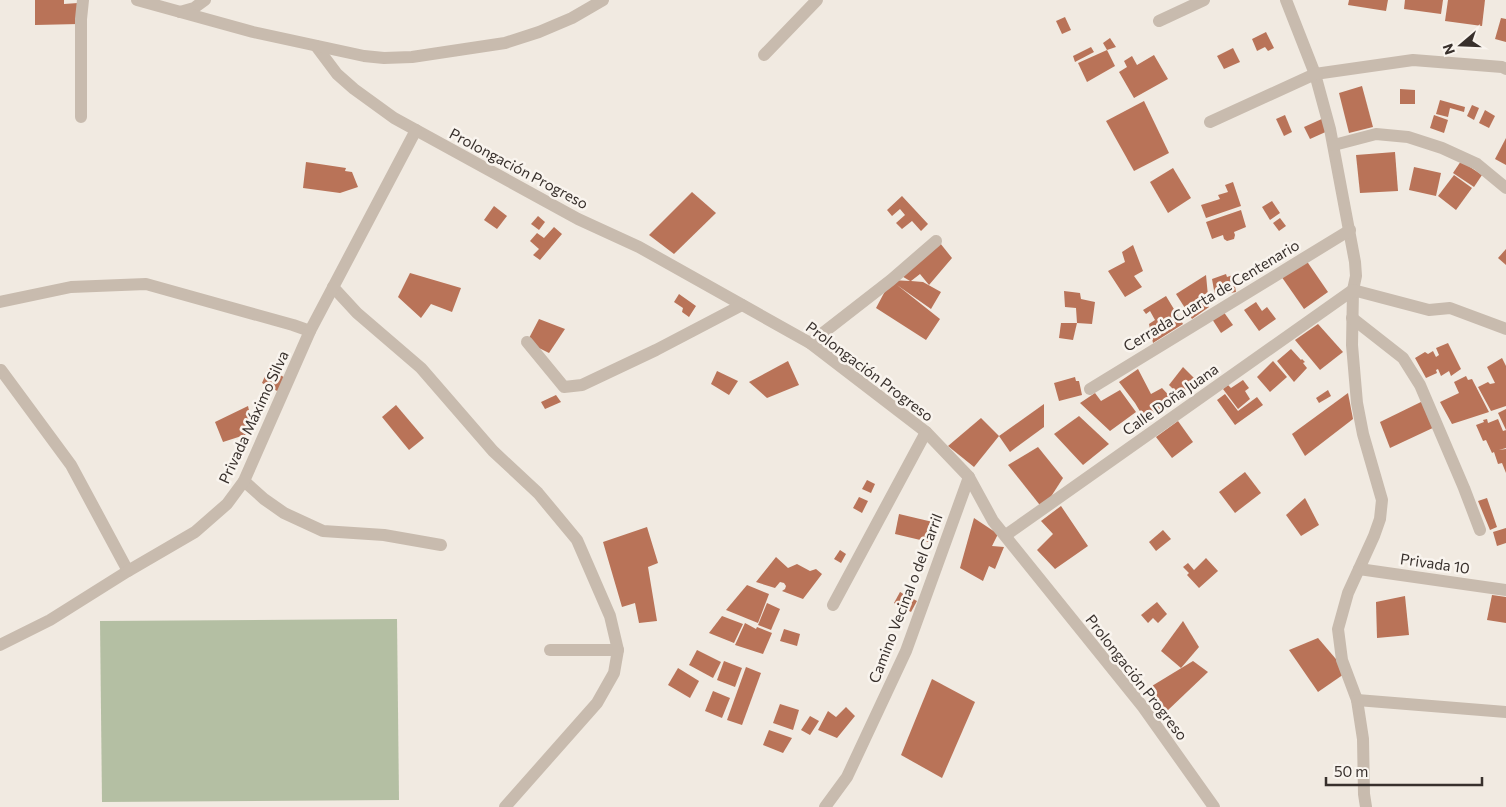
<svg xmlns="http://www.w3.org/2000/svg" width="1506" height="807" font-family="Commissioner,sans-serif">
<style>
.green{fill:#b4bfa3}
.building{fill:#b97358}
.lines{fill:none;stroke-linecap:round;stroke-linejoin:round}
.minor{stroke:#c8bbae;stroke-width:12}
.tertiary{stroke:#c8bbae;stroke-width:12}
.labels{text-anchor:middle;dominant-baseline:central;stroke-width:5;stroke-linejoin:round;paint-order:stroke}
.street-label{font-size:15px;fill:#38302c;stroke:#f9f4ee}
</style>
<rect width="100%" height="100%" fill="#f1eae1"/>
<polygon class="green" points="397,619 399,800 102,802 100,621"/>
<g class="building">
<polygon points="35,0 64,0 64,4 78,3 79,24 35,25"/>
<polygon points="1349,0 1388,0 1386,11 1348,5"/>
<polygon points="1405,0 1443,0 1441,14 1404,9"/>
<polygon points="1448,0 1485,0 1482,26 1445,21"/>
<polygon points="1065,17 1071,30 1062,34 1056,21"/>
<polygon points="1501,18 1506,19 1506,42 1495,39"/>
<polygon points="1266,32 1274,48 1268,51 1265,47 1257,51 1252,39"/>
<polygon points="1110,38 1116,47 1107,50 1103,43"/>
<polygon points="1091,47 1094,52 1075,62 1073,56"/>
<polygon points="1233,48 1240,62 1224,69 1217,56"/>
<polygon points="1107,50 1115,66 1087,82 1078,63"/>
<polygon points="1154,55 1168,79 1134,98 1119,72 1127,67 1124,61 1132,56 1137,65"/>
<polygon points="1362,86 1373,127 1349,133 1339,93"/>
<polygon points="1400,89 1415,90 1415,104 1400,104"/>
<polygon points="1440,100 1465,107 1464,112 1450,108 1448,117 1436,114"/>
<polygon points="1144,101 1169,153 1134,171 1106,121"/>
<polygon points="1472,105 1479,108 1474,120 1467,116"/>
<polygon points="1485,110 1495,116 1489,128 1479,123"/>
<polygon points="1285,115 1292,132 1284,136 1276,119"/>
<polygon points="1434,115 1448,120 1444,133 1430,128"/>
<polygon points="1324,118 1330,130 1310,139 1304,127"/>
<polygon points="1506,138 1506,165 1495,159"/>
<polygon points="1395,152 1398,191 1360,193 1356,155"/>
<polygon points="1461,161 1482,175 1474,187 1453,173"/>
<polygon points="306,162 346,168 345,171 352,172 358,187 340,193 303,188"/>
<polygon points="1414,167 1441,173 1436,196 1409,190"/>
<polygon points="1173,168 1191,198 1168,213 1150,182"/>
<polygon points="1454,175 1472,188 1456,210 1438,196"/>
<polygon points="1233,182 1241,206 1206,218 1201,205 1220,199 1218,195 1228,192 1225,185"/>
<polygon points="692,192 716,213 674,254 649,235"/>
<polygon points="902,196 928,224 921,231 912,221 902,229 896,223 905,215 900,209 892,216 887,210"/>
<polygon points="1272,201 1280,213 1270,220 1262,207"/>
<polygon points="494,206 507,216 497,229 484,220"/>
<polygon points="1241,210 1246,227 1234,232 1235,235 1234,239 1227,241 1224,239 1223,235 1212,239 1206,222"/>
<polygon points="538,216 545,222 539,230 531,224"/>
<polygon points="1280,218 1286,226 1279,231 1273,223"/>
<polygon points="554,227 562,234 540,260 533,255 539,249 530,241 537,233 544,238"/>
<polygon points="940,243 952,258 929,285 920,274 911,281 923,282 941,292 931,309 897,285 940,319 926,340 876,308 891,280 910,281 900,275"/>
<polygon points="1133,245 1143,271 1134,276 1142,287 1125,297 1108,271 1125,262 1122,252"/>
<polygon points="1506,249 1506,265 1498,258"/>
<polygon points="1306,260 1328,292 1304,309 1281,276"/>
<polygon points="410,273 461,288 452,312 431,304 421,318 398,297"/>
<polygon points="1226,274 1227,277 1233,275 1236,292 1215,296 1212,279"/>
<polygon points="1206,275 1209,307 1192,319 1176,294"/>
<polygon points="1064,291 1080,293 1081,299 1095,302 1092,324 1077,323 1076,308 1065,307"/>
<polygon points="679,294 696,306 689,317 682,312 683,308 674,302"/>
<polygon points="1166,296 1183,324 1153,343 1149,324 1155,320 1150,311 1146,314 1143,310"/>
<polygon points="1256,302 1262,311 1267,307 1276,319 1259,331 1244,310"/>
<polygon points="1223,311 1233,325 1221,333 1212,319"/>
<polygon points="539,319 565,329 549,353 527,342"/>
<polygon points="1061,323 1077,323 1073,340 1059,338"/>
<polygon points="1318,324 1343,352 1320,370 1295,340"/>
<polygon points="1448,343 1461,369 1451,376 1449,371 1441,376 1438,369 1436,370 1437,373 1426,378 1415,358 1425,352 1428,354 1433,351 1436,357 1439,355 1436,348"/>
<polygon points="1291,349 1301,360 1302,359 1305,362 1303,363 1307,368 1294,382 1277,361"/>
<polygon points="1502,358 1506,366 1506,406 1491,411 1478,387 1488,382 1490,384 1495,383 1487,367"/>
<polygon points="788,361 799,385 767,398 749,382"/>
<polygon points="1273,361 1287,377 1270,392 1257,377"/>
<polygon points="269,367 285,378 279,392 262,383"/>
<polygon points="1183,367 1198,382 1178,394 1169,385"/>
<polygon points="1138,369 1151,394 1162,388 1175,402 1144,418 1135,403 1119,382"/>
<polygon points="717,371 738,381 729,395 711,384"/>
<polygon points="1466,376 1468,380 1472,379 1489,412 1452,424 1440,402 1459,393 1454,382"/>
<polygon points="1075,377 1076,381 1079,381 1082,395 1059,401 1054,383"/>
<polygon points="1243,380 1249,388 1245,391 1250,399 1238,409 1223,389 1228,385 1231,388"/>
<polygon points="1120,390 1136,412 1110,431 1080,403 1095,393 1101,401"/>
<polygon points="1328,390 1331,396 1319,403 1316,398"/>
<polygon points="1348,393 1353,419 1305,456 1292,434"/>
<polygon points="1225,394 1238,411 1257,397 1263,405 1235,425 1217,400"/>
<polygon points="556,395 561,402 545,409 541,402"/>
<polygon points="1425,400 1437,426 1390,448 1380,422"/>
<polygon points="1044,404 1044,427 1010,452 999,436"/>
<polygon points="396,405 424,438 409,450 382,417"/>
<polygon points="248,406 254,432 223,442 215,422"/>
<polygon points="1506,409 1506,448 1499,450 1506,449 1506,473 1502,463 1498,464 1494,452 1492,453 1486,440 1483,441 1476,425 1484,422 1483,420 1487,419 1488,423 1498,419 1503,431 1506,430 1498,413"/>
<polygon points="1079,416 1109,444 1083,465 1054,434"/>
<polygon points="981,418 999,436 974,467 948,446"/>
<polygon points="1178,421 1193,442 1172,458 1156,437"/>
<polygon points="1038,447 1063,478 1043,509 1008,465"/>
<polygon points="1245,472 1261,493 1235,513 1219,492"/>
<polygon points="867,480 875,484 871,493 862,489"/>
<polygon points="859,497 868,501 862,513 853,508"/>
<polygon points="1305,498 1319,525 1301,536 1286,515"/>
<polygon points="1487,498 1497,527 1490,530 1478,501"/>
<polygon points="1061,506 1088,546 1055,569 1037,550 1053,534 1041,521"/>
<polygon points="899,514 937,523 933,543 895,534"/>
<polygon points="974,518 998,534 992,546 1004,547 995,569 989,566 983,581 960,568"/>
<polygon points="647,527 658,563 648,567 657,621 639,623 635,603 622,607 603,542"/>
<polygon points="1506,528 1506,543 1497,546 1493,532"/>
<polygon points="1163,530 1171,539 1156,551 1149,542"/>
<polygon points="840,550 846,554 841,563 834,559"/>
<polygon points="776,557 788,568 797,564 810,571 816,569 822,574 803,599 782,591 785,589 786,586 784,583 780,582 775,588 756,582"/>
<polygon points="1206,558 1218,571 1199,588 1187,575 1189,573 1183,567 1188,563 1194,570"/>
<polygon points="747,585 769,594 758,623 726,610"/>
<polygon points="900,592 917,601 911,612 894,603"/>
<polygon points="1492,595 1506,597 1506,623 1487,620"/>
<polygon points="1405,596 1409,635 1377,638 1376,602"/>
<polygon points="1157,602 1167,614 1158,623 1153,618 1148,623 1141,615"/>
<polygon points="767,603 780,609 771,630 758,625"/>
<polygon points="722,616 743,624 734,643 709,633"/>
<polygon points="1183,621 1199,647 1181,668 1161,651"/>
<polygon points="745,623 756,629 757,627 772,633 763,654 735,645"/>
<polygon points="784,629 800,634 797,646 780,641"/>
<polygon points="1318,638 1347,672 1318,692 1289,650"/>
<polygon points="697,650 721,662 713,678 689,665"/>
<polygon points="724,661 742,668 735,687 717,680"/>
<polygon points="1193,661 1208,672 1166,712 1142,692"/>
<polygon points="746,667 761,673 742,725 727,720"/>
<polygon points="678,668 699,681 690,698 668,685"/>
<polygon points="932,679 975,702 942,778 901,755"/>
<polygon points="713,691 730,698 722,718 705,711"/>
<polygon points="780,704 799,710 793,730 773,723"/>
<polygon points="846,707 855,716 837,738 818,730 828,711 836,717"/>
<polygon points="810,716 819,721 810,735 801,730"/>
<polygon points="769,730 792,738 783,753 763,745"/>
</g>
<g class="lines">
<g class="minor">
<polyline points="1286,0 1315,74 1330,129 1355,262 1356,276 1353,290 1352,345 1357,403 1363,434 1382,500 1380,519 1374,536 1348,593 1338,629 1342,660 1357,700 1363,739 1364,794 1366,807"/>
<polyline points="180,12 194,8 205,0"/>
<polyline points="1159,21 1204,0"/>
<polyline points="316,46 337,74 354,89 394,118 578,219 639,247 810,343 926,432 969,477 993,521 1143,707 1214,807"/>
<polyline points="764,55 817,0"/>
<polyline points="81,117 81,19 83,0"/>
<polyline points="1210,122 1315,74 1413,60 1502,67 1506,69"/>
<polyline points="1334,145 1376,134 1408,137 1442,148 1477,164 1506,188"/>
<polyline points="333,287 357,313 421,368 493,451 538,493 577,540 610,616 618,650 614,673 597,703 505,807"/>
<polyline points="0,302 71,287 146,284 293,325 310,331"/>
<polyline points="1352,318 1403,358 1420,385 1464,488 1480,530"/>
<polyline points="527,342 564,387 582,385 656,350 742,305"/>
<polyline points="810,343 891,280 936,241"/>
<polyline points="1,370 71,465 128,571"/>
<polyline points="1090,389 1350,230"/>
<polyline points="244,481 264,499 284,513 323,531 384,535 441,545"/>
<polyline points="1006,535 1353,290 1429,310 1450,308 1506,329"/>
<polyline points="1359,569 1506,590"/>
<polyline points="833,605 926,432"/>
<polyline points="0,645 50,620 128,571 195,532 227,504 244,481 310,331 416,130"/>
<polyline points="550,650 618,650"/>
<polyline points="1357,700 1506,712"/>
<polyline points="825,807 847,777 906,651 969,477"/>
</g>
<polyline class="tertiary" points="137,0 253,32 364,56 384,58 412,57 505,43 539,32 572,18 603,0"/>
</g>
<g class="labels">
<g class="street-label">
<text transform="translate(519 168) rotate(28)">Prolongación Progreso</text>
<text transform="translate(1211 295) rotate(-31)">Cerrada Cuarta de Centenario</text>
<text transform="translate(870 371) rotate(37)">Prolongación Progreso</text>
<text transform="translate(1170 399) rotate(-35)">Calle Doña Juana</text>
<text transform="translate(253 417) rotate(-65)">Privada Máximo Silva</text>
<text transform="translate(1435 563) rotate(8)">Privada 10</text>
<text transform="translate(905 598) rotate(-69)">Camino Vecinal o del Carril</text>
<text transform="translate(1137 677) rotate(52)">Prolongación Progreso</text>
</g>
</g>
<g transform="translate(1461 45) rotate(251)" stroke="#f9f4ee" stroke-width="4" paint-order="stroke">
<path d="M0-4L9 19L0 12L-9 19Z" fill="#38302c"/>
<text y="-8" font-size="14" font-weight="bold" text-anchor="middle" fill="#38302c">N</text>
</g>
<path d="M1326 777v8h156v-8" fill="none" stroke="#38302c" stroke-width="2.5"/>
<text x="1334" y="777" font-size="15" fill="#38302c" stroke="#f9f4ee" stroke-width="4" paint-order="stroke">50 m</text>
</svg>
